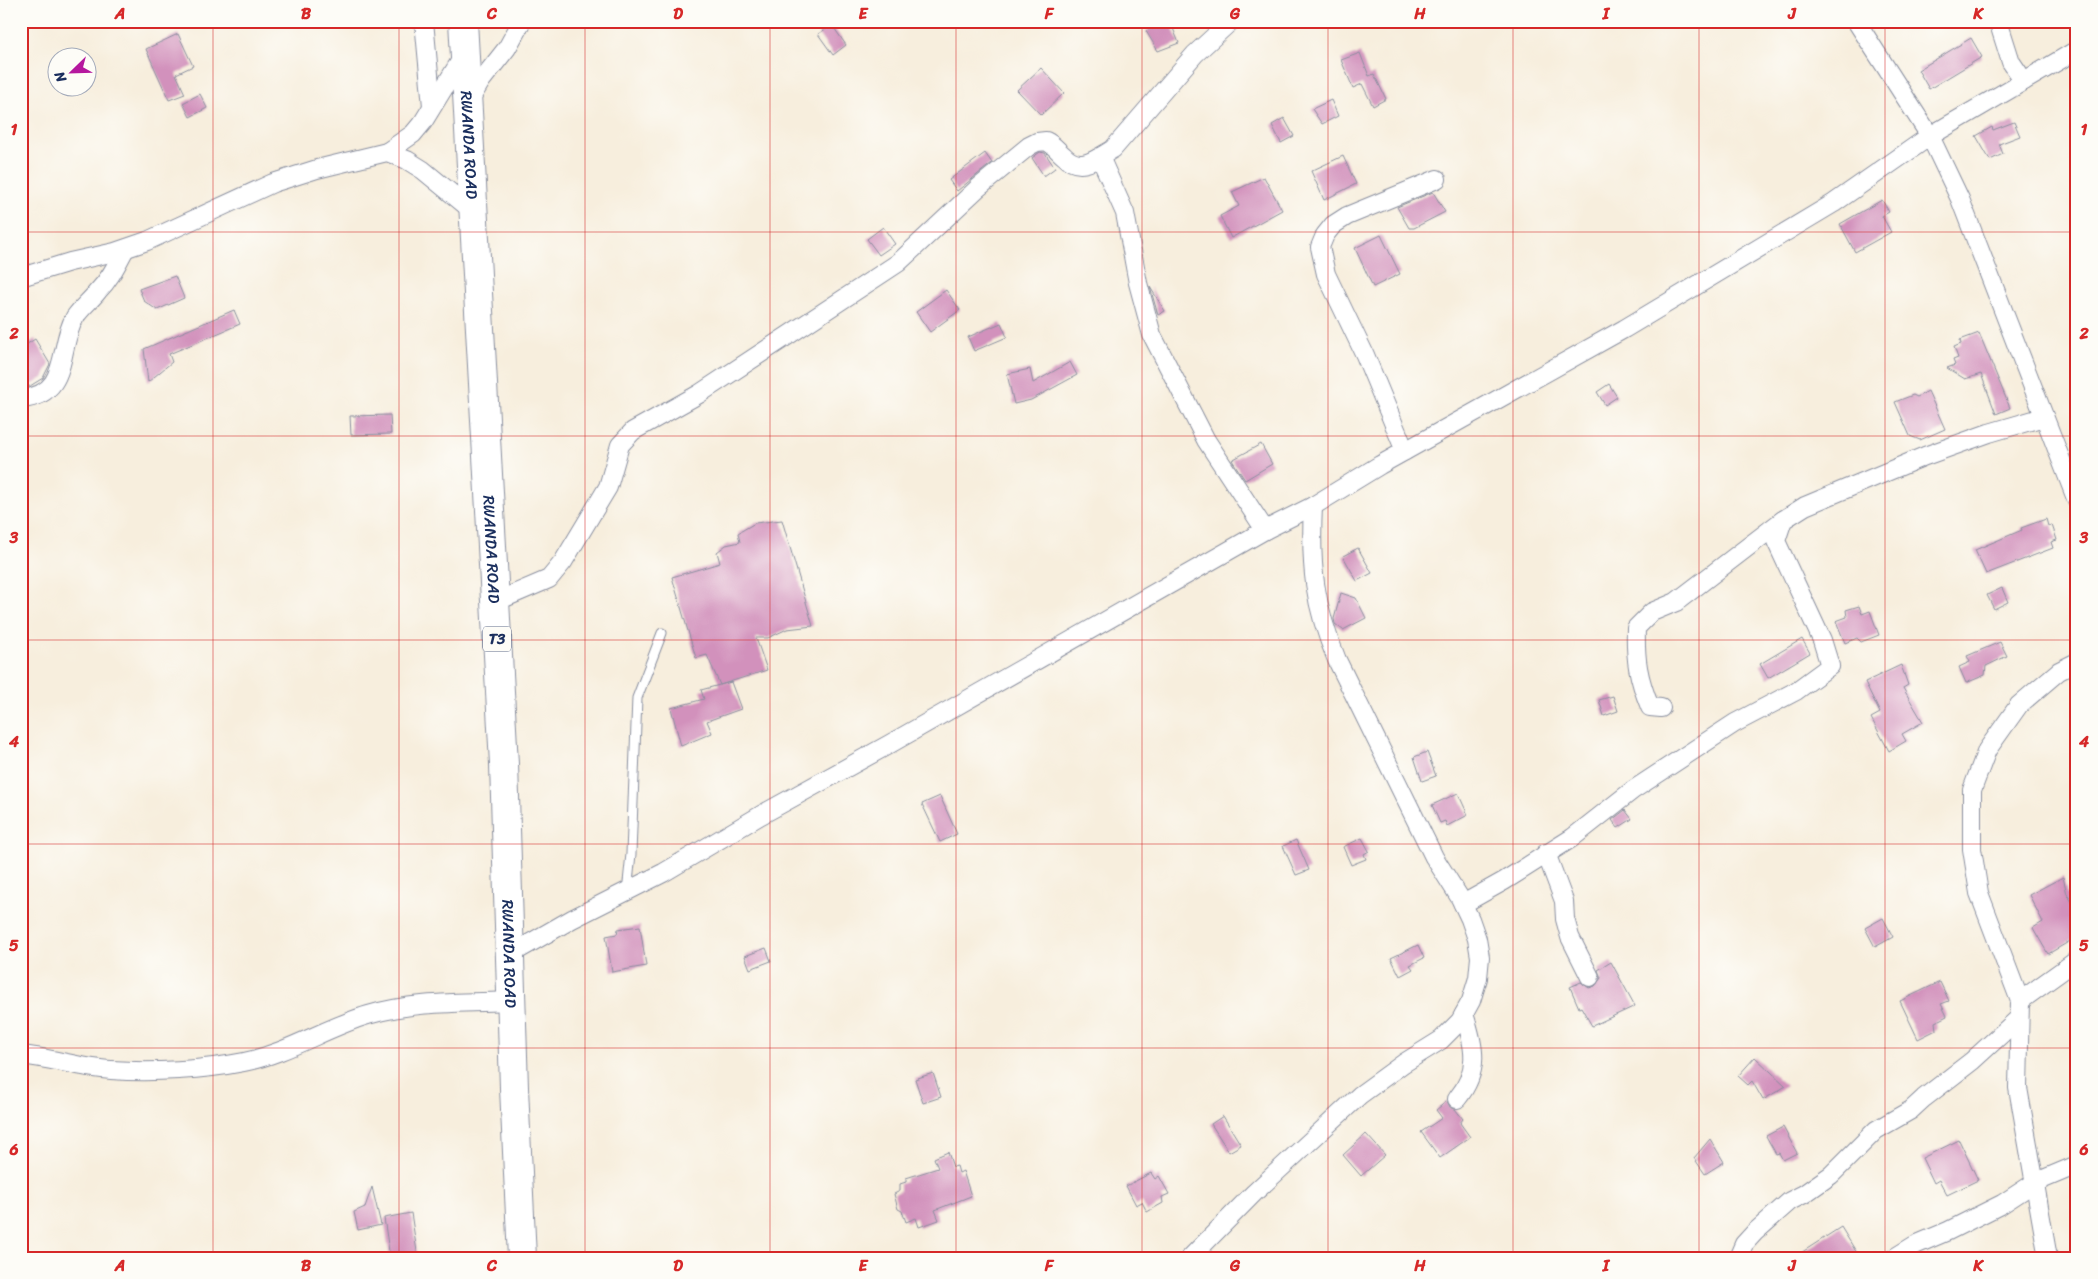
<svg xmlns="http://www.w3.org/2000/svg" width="2098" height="1279" font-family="Sriracha,sans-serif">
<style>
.building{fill:#d291bc}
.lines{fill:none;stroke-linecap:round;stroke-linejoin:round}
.service-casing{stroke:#898e9e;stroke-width:11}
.minor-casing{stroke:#898e9e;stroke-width:20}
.trunk-casing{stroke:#898e9e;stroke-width:30}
.service{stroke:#fff;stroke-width:9}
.minor{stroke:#fff;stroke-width:18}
.trunk{stroke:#fff;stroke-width:28}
.grid{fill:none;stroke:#d62828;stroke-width:1;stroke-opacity:0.55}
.labels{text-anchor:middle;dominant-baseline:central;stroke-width:5;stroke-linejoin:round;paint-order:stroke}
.shield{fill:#fdfcf7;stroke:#5f6c8c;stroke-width:1}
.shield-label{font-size:15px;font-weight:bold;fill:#1b2f5e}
.street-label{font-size:16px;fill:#1b2f5e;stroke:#fdfcf7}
.neatline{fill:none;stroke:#d62828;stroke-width:2}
.grid-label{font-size:16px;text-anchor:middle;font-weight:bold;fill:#d62828}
</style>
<rect width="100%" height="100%" fill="#fdfcf7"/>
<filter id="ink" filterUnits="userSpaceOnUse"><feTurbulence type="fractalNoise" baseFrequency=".02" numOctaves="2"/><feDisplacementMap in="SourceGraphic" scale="10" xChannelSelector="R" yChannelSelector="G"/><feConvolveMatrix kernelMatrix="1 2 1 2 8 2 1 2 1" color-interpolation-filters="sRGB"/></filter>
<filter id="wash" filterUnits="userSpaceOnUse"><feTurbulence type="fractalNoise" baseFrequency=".0096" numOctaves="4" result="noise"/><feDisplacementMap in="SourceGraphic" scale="20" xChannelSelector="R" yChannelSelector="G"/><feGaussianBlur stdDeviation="1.12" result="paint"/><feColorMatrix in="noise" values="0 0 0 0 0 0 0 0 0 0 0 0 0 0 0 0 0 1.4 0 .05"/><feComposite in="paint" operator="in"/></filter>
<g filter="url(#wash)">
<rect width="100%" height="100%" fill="#f7eedd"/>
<g id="blocks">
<g class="building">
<polygon points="1170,21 1179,43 1158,51 1146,31"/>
<polygon points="832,25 846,45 833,55 818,34"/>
<polygon points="178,34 193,66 176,74 185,94 169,100 146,49"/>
<polygon points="1971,38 1982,57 1929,89 1918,70"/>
<polygon points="1360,53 1369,76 1374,74 1386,99 1373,106 1362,84 1353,88 1341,60"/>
<polygon points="1041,68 1064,93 1041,115 1017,90"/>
<polygon points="200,94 207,108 190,117 183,103"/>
<polygon points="1331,100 1338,116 1322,124 1312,109"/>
<polygon points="1284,118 1294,136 1281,143 1272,125"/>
<polygon points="2014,122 2020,136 1999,144 2003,154 1990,160 1976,136 1992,127 1993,130"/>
<polygon points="1040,152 1045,153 1055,168 1044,176 1032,158"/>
<polygon points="985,153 992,163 957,191 949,180"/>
<polygon points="1343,156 1356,184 1324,200 1311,171"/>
<polygon points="1264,177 1282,210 1231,238 1220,216 1239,206 1232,192"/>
<polygon points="1433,192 1445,212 1414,228 1409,228 1397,207"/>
<polygon points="1882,200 1889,212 1882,216 1891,232 1855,252 1840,224"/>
<polygon points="883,227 895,244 879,255 867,239"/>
<polygon points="1381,235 1400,274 1373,287 1355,248"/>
<polygon points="175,276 184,298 157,310 144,301 139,289"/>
<polygon points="1150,287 1165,311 1158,315"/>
<polygon points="946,290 960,310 930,332 916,312"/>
<polygon points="234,310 240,324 169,354 172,362 148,382 144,349"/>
<polygon points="1001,323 1007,337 974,351 968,337"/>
<polygon points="1979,333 2010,408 1996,414 1981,374 1965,379 1947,368 1955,365 1953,360 1958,358 1954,347 1961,344 1960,340"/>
<polygon points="35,339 50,364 43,378 30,386 21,388 21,348"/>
<polygon points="1070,362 1077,375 1031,400 1014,404 1007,374 1030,369 1033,383"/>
<polygon points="1609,384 1617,397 1605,405 1597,392"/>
<polygon points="1928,391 1945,429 1920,440 1910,436 1895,402 1913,395 1917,397"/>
<polygon points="390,415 391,434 351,435 350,416"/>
<polygon points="1261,444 1272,464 1245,480 1232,460"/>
<polygon points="2046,519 2048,526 2052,525 2057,540 2051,542 2053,548 1986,574 1975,550 2022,530 2021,528"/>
<polygon points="782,520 813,626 787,629 768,638 756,638 767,670 720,685 707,655 696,658 672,577 720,563 717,552 726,545 740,542 738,533 755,523"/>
<polygon points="1358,548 1372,573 1357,581 1343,556"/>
<polygon points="2002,588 2008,602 1994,609 1987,595"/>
<polygon points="1341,593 1356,598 1366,618 1343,630 1335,624 1334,619"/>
<polygon points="1859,606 1862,614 1870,611 1879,635 1861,642 1857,638 1845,643 1836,621 1847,617 1846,610"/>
<polygon points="1802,639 1810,653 1768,678 1760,664"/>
<polygon points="2000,642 2007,656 1986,666 1985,675 1966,683 1959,667 1970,662 1967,656"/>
<polygon points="1901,665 1908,685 1903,688 1923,722 1902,734 1906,741 1889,751 1871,718 1880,713 1865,682"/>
<polygon points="731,682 741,709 707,721 712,733 681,746 671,708 704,699 701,690"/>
<polygon points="1613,696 1618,711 1604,716 1599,700"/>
<polygon points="1427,752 1436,776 1422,781 1414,757"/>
<polygon points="1458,793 1468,815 1447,826 1445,821 1440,823 1432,805"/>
<polygon points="940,796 957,834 940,842 922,804"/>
<polygon points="1625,810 1632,819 1618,828 1612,820"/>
<polygon points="1362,838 1369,851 1364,854 1366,859 1351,865 1343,847"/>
<polygon points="1296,840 1309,870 1296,875 1283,846"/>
<polygon points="2063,877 2067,894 2077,910 2077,937 2048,954 2033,928 2043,922 2029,895"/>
<polygon points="1883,918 1893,937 1875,947 1865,928"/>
<polygon points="640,926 646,966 612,972 606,936 617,934 618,929"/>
<polygon points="1418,945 1424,958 1410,965 1413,969 1400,976 1391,958"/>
<polygon points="766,948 771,961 750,969 745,956"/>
<polygon points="1611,962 1635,1006 1592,1026 1581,1007 1579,1008 1570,987 1581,982 1589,988 1595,986 1601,978 1598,970"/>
<polygon points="1940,982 1949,1001 1941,1004 1947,1016 1935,1022 1936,1030 1918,1039 1900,1001"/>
<polygon points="1755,1057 1786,1086 1763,1100 1752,1081 1748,1085 1738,1076"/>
<polygon points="933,1073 941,1097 923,1103 915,1079"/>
<polygon points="1447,1101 1450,1107 1455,1109 1463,1119 1460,1123 1470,1137 1440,1158 1421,1132 1442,1118 1436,1110"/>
<polygon points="1223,1116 1241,1145 1229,1152 1211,1124"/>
<polygon points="1783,1127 1797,1153 1783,1160 1779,1153 1776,1154 1766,1136"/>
<polygon points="1366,1134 1385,1155 1361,1176 1343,1155"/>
<polygon points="1710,1139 1724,1162 1705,1174 1694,1158"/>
<polygon points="1959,1140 1978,1180 1947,1195 1939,1180 1934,1183 1922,1158"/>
<polygon points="948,1152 953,1167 957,1166 959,1173 963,1171 971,1196 935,1210 939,1220 919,1227 916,1218 906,1222 902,1211 898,1209 894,1194 900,1191 900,1184 906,1182 906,1178 938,1168 934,1158"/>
<polygon points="1151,1173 1155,1179 1159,1176 1169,1194 1162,1197 1163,1203 1147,1212 1142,1202 1136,1205 1126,1186"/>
<polygon points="372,1187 381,1225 358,1230 354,1212 365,1207"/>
<polygon points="411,1213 418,1258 390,1258 384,1218"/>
<polygon points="1841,1227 1860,1258 1793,1258"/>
</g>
</g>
</g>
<g filter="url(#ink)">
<use href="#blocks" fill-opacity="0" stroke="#898e9e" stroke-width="1"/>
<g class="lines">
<g class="service-casing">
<polyline id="service" points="627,892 631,854 637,698 662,633"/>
</g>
<g class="minor-casing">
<g id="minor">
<polyline points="424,21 432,106"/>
<polyline points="1856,21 1930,136 1960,199 2077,501"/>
<polyline points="1998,21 2011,62 2024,81"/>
<polyline points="469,101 481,81 507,48 522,21"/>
<polyline points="387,152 413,134 423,122 464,55"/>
<polyline points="1100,157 1125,213 1138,283 1152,335 1206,440 1265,530"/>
<polyline points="21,277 70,262 115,252 147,241 273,183 317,169 387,152 407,160 423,170 474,212"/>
<path d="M21 399C71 395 57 347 75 317 82 307 91 300 98 291 110 279 117 264 125 249"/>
<polyline points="1405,451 1365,355 1326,274 1320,247 1325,235 1333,225 1347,216 1437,179"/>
<path d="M495 602 549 579 563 562 608 487 620 445 633 431 699 394 898 263 978 188 1029 146 1037 142 1046 141C1053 144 1058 151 1064 156 1080 173 1096 159 1113 149L1195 54 1231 21"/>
<path d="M1661 708 1650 707C1638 678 1635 659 1636 628L1652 612 1676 602 1783 520"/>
<polyline points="1546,853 1564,901 1565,919 1570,937 1590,977"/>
<polyline points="1463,904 1504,881 1572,838 1633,790 1735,723 1796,691 1830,666 1822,640 1776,541 1783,520 1805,506 1925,456 1989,433 2044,417"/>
<polyline points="511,954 572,919 663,873 761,815 888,745 1265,530 1313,506 1380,465 1624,329 1834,203 1930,136 2077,50"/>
<polyline points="2020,1001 2077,960"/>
<path d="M21 1055C51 1058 81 1068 111 1070 152 1073 204 1070 244 1062 288 1053 325 1028 368 1015 414 1001 464 1003 511 1001"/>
<path d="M1457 1099C1480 1071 1475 1047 1464 1014"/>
<path d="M1190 1258 1254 1193 1360 1095 1404 1063 1441 1040 1460 1021 1471 1001 1478 978 1480 957 1477 939 1470 919 1460 898 1434 857 1337 660C1314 605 1310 566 1313 506"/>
<polyline points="1738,1258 1744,1244 1755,1232 1790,1201 1804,1194 1831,1175 1876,1130 1911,1110 1924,1098 1972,1061 2019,1018"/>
<polyline points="1894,1258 1915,1245 1948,1231 2002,1204 2034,1183 2077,1165"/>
<polyline points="2048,1258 2018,1088 2020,1001 1979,893 1972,849 1972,790 1987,750 2019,705 2059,671 2077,662"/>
</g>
</g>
<g class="trunk-casing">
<g id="trunk">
<path id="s1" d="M463 21 504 764 514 1088 522 1258"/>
</g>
</g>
<use href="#service" class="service"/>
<use href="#minor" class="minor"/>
<use href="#trunk" class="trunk"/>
</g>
</g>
<path class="grid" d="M213 21V1258M399 21V1258M585 21V1258M770 21V1258M956 21V1258M1142 21V1258M1328 21V1258M1513 21V1258M1699 21V1258M1885 21V1258M21 232H2077M21 436H2077M21 640H2077M21 844H2077M21 1048H2077"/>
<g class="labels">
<rect class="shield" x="483" y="626.5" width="28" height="25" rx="4"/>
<g class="shield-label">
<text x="497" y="639">T3</text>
</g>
<g class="street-label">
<text stroke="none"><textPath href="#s1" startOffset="124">RWANDA ROAD</textPath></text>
<text stroke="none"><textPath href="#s1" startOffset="529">RWANDA ROAD</textPath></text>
<text stroke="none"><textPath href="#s1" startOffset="934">RWANDA ROAD</textPath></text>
</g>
</g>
<rect width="2098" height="1279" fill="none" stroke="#fdfcf7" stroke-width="55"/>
<g transform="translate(72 72) rotate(247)"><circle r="24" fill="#fdfcf7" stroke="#a3aaba"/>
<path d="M0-4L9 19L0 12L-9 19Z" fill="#b5179e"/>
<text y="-8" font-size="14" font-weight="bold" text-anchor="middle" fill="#1b2f5e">N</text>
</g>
<rect x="28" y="28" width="2042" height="1224" class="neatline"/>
<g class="grid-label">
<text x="120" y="19">A</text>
<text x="306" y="19">B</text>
<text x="492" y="19">C</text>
<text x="678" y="19">D</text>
<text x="863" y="19">E</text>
<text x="1049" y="19">F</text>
<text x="1235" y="19">G</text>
<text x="1420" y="19">H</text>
<text x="1606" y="19">I</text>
<text x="1792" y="19">J</text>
<text x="1978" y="19">K</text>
<text x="14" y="135">1</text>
<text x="2084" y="135">1</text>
<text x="14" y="339">2</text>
<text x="2084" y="339">2</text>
<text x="14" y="543">3</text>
<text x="2084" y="543">3</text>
<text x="14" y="747">4</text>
<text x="2084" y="747">4</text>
<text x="14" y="951">5</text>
<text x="2084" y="951">5</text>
<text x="14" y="1155">6</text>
<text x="2084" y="1155">6</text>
<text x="120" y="1271">A</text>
<text x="306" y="1271">B</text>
<text x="492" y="1271">C</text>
<text x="678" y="1271">D</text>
<text x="863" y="1271">E</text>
<text x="1049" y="1271">F</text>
<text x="1235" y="1271">G</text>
<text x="1420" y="1271">H</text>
<text x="1606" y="1271">I</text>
<text x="1792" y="1271">J</text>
<text x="1978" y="1271">K</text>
</g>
</svg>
